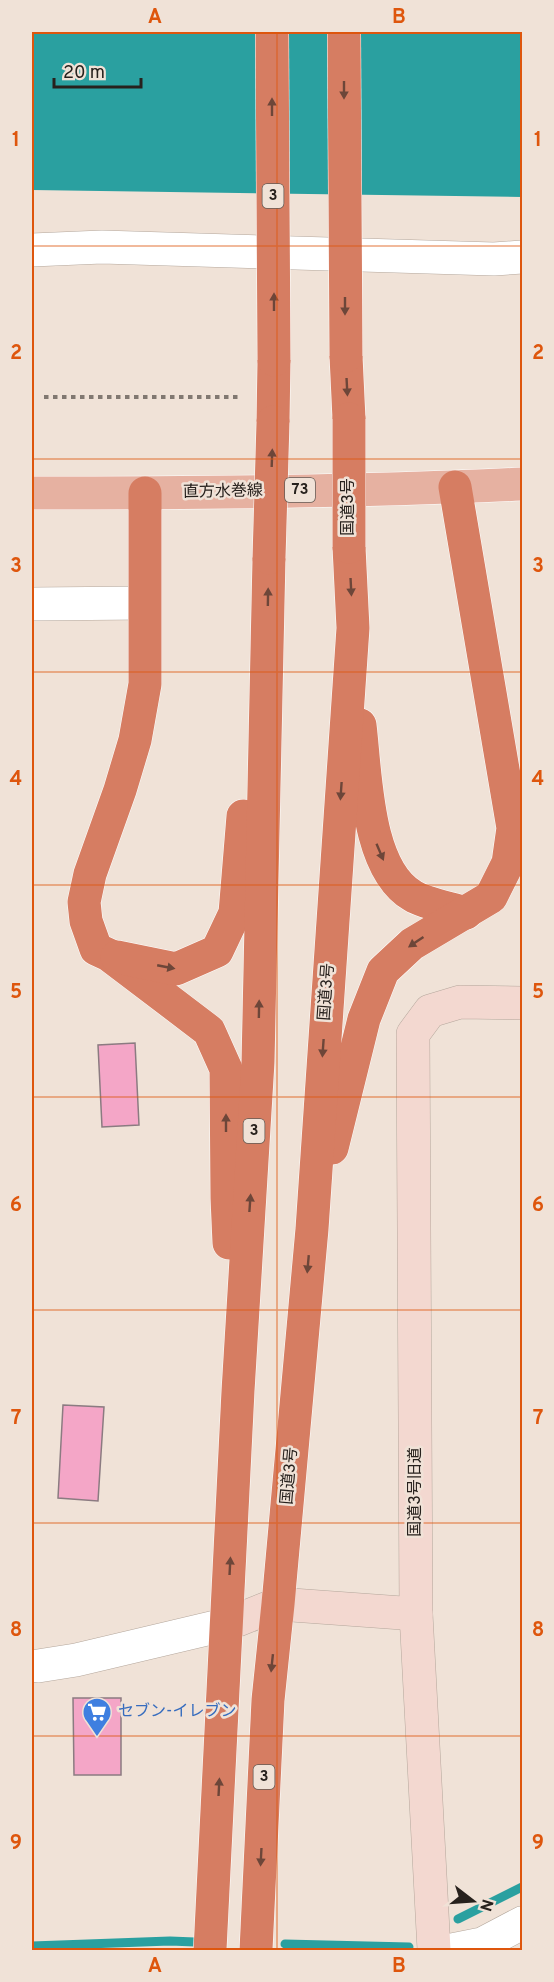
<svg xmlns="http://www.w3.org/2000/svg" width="554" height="1982" font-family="Overpass,'Noto Sans JP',sans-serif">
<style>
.water{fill:#2aa0a0}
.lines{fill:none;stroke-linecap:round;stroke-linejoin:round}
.stream{stroke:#2aa0a0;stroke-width:9}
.building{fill:#f4a6c7;stroke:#8b7b81;stroke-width:1.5}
.street-casing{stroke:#b4a79c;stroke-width:34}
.secondary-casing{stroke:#b4a79c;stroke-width:34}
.primary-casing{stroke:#fff;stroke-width:34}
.highway-casing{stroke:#fff;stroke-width:34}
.path{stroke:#817871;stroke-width:4;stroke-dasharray:4.5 4.5;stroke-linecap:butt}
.street{stroke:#fff;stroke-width:33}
.secondary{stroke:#f3d8d0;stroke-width:33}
.primary{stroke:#e6b1a1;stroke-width:33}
.highway{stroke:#d67d62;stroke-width:33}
.highway-bridge-casing{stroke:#fff;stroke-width:34;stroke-linecap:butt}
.highway-bridge{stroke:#d67d62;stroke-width:33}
.oneway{fill:#6d4639}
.grid{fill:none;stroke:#de560d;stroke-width:1.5;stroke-opacity:0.55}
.labels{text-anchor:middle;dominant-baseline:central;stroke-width:5;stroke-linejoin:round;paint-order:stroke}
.shield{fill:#f0e2d7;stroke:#635b55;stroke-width:1.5}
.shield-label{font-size:15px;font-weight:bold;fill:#27211d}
.street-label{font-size:16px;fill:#27211d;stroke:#f0e2d7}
.shop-label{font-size:16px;fill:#366cbe;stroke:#f0e2d7;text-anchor:start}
.neatline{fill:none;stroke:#de560d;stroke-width:2}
.grid-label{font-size:20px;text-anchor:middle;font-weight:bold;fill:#de560d}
</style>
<rect width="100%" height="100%" fill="#f0e2d7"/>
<polygon class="water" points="32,32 522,32 522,197 32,190"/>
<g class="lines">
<g class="stream">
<polyline points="458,1919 522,1887"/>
<polyline points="285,1944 409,1947"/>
<polyline points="32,1946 170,1941 195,1942"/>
</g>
</g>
<g class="building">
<polygon points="135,1043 139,1125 102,1127 98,1045"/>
<polygon points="63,1405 104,1407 98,1501 58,1498"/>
<polygon points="73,1698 121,1698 121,1775 74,1775"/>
</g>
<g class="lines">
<g class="street-casing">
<g id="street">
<polyline points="32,250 102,247 494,259 522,257"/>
<polyline points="32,604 145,603"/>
<polyline points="38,1666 76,1660 228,1624"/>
<polyline points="452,1950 482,1944 522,1923"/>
</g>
</g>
<g class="secondary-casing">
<g id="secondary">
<polyline points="228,1624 278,1604 416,1614"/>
<polyline points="434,1950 416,1614 413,1034 430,1011 460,1002 522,1003"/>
</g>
</g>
<g class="primary-casing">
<path id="primary" d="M32 493C195 493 359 492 522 484"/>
</g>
<g class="highway-casing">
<g id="highway">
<polyline points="346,356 349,419"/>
<polyline points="273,422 274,360"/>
<polyline points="145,493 145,684 135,740 120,790 90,874 84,902 86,921 96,949 109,955 209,1031 226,1069 227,1198 229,1243"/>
<path d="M360 725C366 774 366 869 413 896 426 904 451 908 466 913"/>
<polyline points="117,957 176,969 217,951 235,913 243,816"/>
<polyline points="332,1148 364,1019 383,971 412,944 491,897 508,863 513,828 455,487"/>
<polyline points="210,1950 238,1391 258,1062 269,558"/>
<polyline points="256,1950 268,1700 278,1604 312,1229 353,628 349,547"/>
</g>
</g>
<polyline class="path" points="44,397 242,397"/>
<use href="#street" class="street"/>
<use href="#secondary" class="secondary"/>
<use href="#primary" class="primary"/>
<use href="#highway" class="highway"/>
<g class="highway-bridge-casing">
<g id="highway-bridge">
<polyline points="272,32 274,360"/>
<polyline points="344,32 346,356"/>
<polyline points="349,419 349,547"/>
<polyline points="269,558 273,422"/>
</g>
</g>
<use href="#highway-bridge" class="highway-bridge"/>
</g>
<defs><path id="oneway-solid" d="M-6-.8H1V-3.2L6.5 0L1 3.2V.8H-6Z" transform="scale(1.5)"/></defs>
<g class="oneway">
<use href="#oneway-solid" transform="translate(344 90) rotate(90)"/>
<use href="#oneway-solid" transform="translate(272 107) rotate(-90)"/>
<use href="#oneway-solid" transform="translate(274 302) rotate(-90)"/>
<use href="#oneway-solid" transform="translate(345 306) rotate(90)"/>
<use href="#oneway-solid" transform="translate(347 387) rotate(87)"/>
<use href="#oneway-solid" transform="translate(272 458) rotate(-88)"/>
<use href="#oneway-solid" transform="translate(351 587) rotate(87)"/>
<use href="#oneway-solid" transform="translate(268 597) rotate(-89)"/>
<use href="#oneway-solid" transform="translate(341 791) rotate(94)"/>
<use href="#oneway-solid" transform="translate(380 852) rotate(67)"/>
<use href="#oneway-solid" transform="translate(416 942) rotate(146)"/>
<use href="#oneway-solid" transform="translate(166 967) rotate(11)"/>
<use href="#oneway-solid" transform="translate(259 1009) rotate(-89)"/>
<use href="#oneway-solid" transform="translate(323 1048) rotate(94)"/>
<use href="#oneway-solid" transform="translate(226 1123) rotate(-90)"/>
<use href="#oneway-solid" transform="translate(250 1203) rotate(-86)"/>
<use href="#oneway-solid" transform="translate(308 1264) rotate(95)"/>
<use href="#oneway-solid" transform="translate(230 1566) rotate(-87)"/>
<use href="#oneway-solid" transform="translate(272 1663) rotate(96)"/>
<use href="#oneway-solid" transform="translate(219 1787) rotate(-87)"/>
<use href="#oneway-solid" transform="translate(261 1857) rotate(93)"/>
</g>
<path class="grid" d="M277 32V1950M32 246H522M32 459H522M32 672H522M32 885H522M32 1097H522M32 1310H522M32 1523H522M32 1736H522"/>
<defs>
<g id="supermarket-pin" transform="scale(1.5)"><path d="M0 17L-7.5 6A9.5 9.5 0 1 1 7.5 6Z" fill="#3f7fe0" stroke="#f0e2d7"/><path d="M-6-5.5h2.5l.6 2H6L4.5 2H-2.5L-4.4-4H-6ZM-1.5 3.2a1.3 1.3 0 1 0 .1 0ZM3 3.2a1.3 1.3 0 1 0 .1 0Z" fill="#fff"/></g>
</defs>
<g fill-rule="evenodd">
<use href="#supermarket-pin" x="97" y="1712"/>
</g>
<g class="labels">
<g class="shield">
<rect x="262.5" y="184" width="21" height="24" rx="4.5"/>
<rect x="285" y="478" width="30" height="24" rx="4.5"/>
<rect x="243.5" y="1119" width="21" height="24" rx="4.5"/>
<rect x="253.5" y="1765" width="21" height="24" rx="4.5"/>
</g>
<g class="shield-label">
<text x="273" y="196">3</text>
<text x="300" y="490">73</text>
<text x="254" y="1131">3</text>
<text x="264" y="1777">3</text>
</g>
<g class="street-label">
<text transform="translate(223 492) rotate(-1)">直方水巻線</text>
<text transform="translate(349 507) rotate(-90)">国道3号</text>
<text transform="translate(327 992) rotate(-86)">国道3号</text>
<text transform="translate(290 1476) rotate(-85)">国道3号</text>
<text transform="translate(416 1492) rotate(-90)">国道3号旧道</text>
</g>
<g class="shop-label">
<text x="118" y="1712">セブン-イレブン</text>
</g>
</g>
<rect width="554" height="1982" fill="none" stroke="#f0e2d7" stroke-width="66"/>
<g transform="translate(473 1901) rotate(107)" stroke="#f0e2d7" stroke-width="4.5" paint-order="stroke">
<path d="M0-4.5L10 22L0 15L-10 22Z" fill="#27211d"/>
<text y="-9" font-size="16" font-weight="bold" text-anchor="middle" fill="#27211d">N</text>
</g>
<path d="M54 78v9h87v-9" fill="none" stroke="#27211d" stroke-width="3"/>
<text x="63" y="78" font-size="18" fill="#27211d" stroke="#f0e2d7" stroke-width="4.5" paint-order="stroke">20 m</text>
<rect x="33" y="33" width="488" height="1916" class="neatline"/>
<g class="grid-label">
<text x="155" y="23">A</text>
<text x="399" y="23">B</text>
<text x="16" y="146">1</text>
<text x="538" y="146">1</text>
<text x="16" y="359">2</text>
<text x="538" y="359">2</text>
<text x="16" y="572">3</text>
<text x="538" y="572">3</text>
<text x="16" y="785">4</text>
<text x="538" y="785">4</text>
<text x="16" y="998">5</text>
<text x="538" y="998">5</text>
<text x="16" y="1211">6</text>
<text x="538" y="1211">6</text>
<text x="16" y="1424">7</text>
<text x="538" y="1424">7</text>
<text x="16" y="1636">8</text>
<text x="538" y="1636">8</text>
<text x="16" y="1849">9</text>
<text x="538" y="1849">9</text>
<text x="155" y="1972">A</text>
<text x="399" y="1972">B</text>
</g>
</svg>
